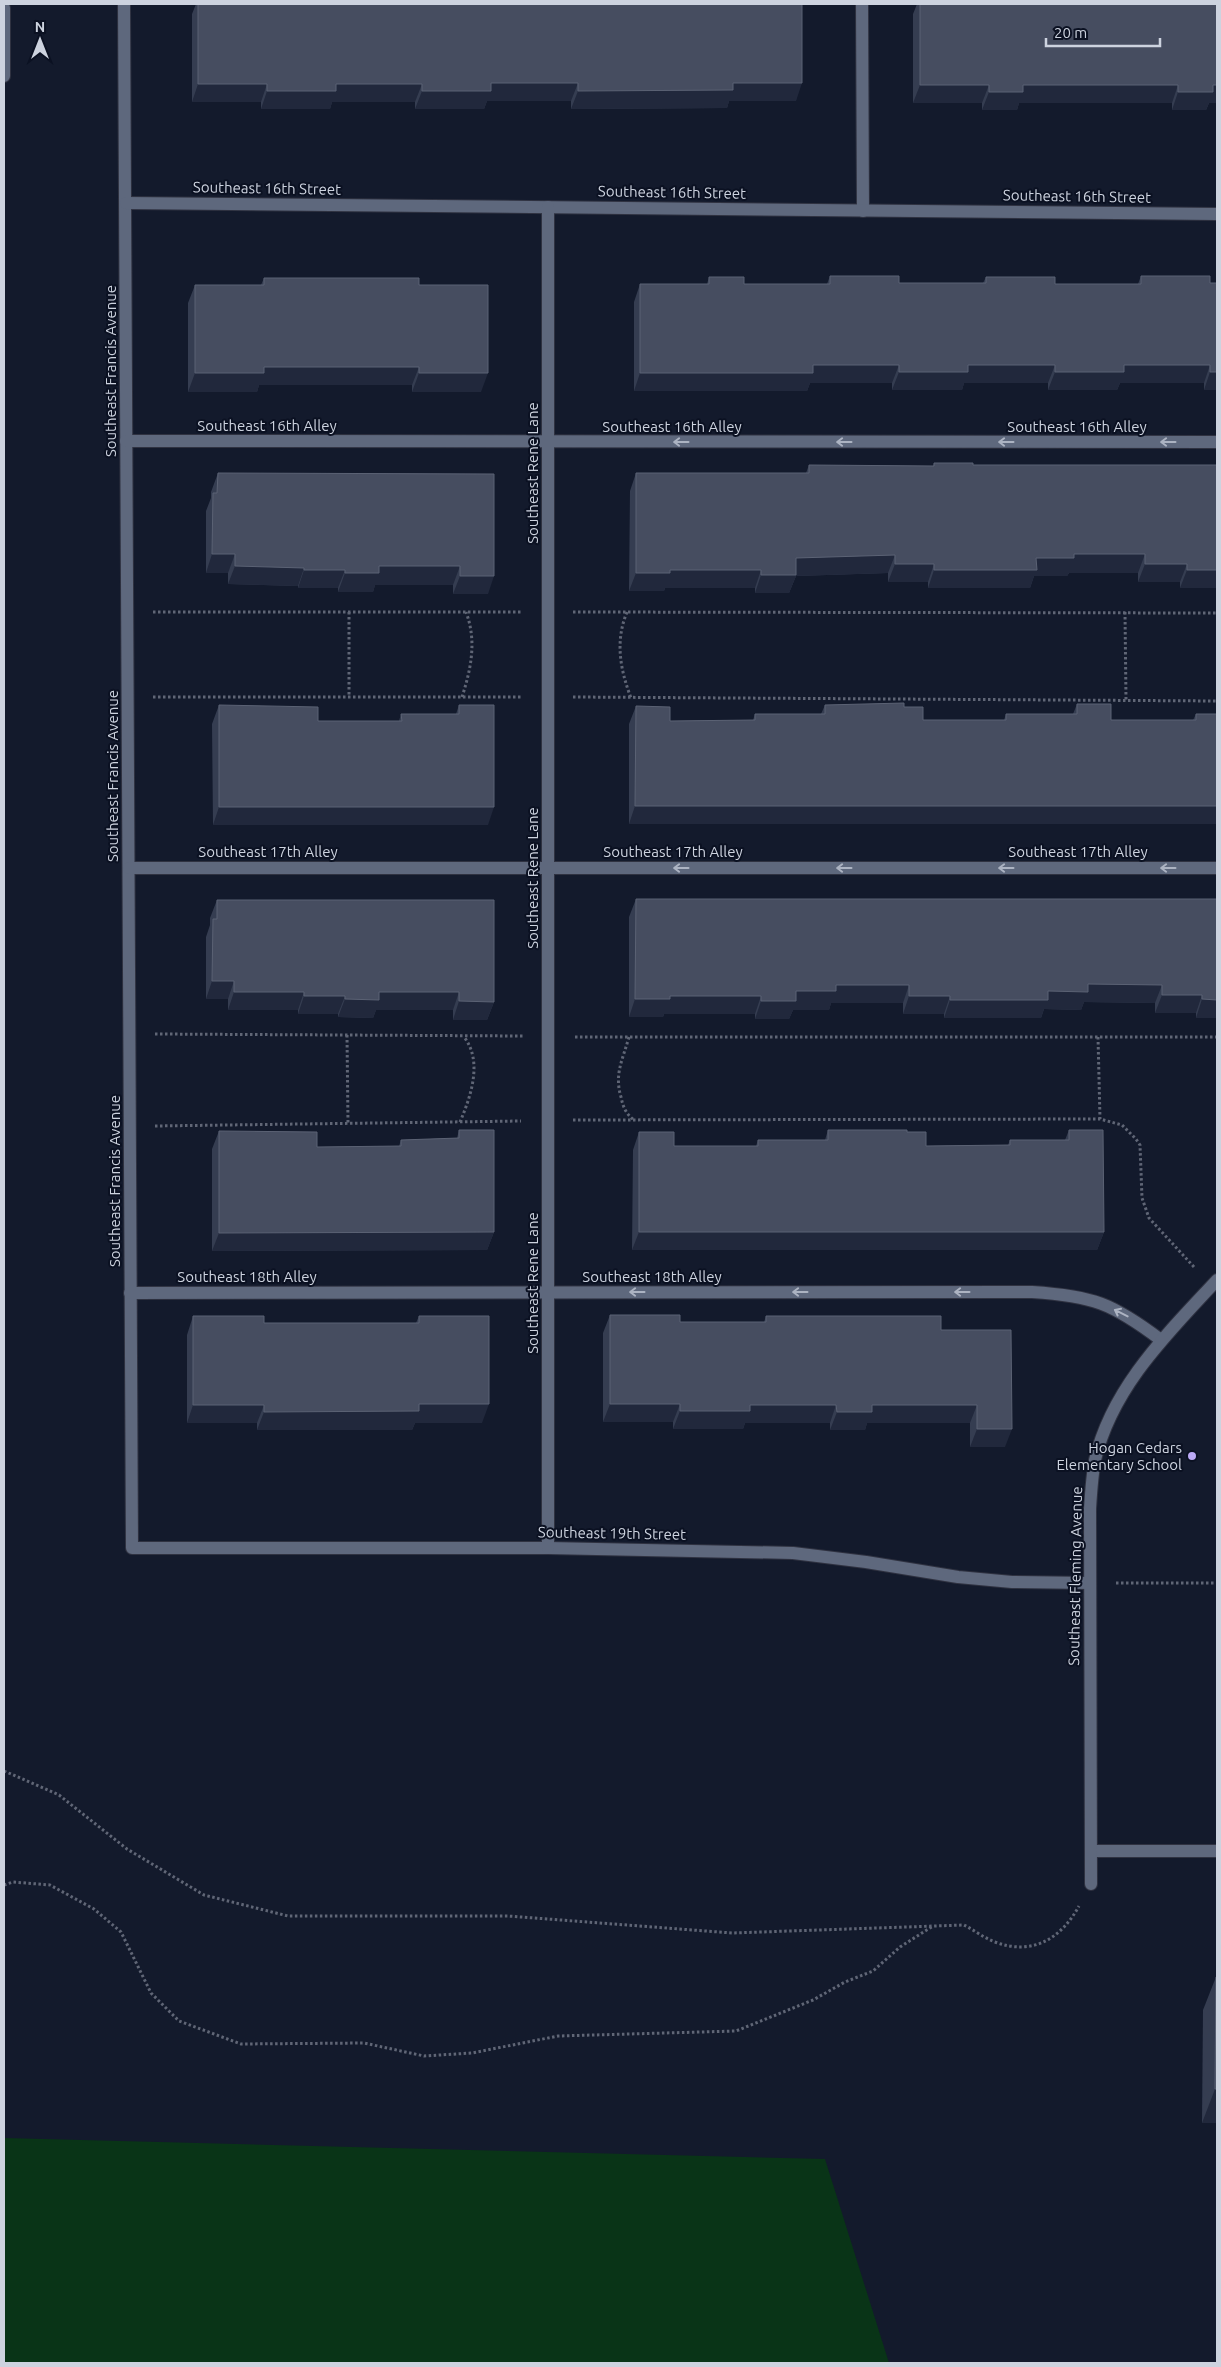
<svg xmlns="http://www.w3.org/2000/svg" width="1221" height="2367" font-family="Ubuntu,sans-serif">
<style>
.green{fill:#093417}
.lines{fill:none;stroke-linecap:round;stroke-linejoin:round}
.minor-casing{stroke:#2f3241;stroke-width:14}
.path{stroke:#606676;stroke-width:3;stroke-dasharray:2.5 2.5;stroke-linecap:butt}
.minor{stroke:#5e687d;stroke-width:12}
.wall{fill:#353d51}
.shaded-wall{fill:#21283c}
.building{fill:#464d60;stroke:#5b6274}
.oneway{stroke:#acb3c2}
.poi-dot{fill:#bbaaf6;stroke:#0b1122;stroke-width:2}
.labels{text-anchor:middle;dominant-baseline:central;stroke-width:4;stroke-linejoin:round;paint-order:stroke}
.street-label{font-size:15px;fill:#cdd3df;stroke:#0b1122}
.poi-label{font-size:15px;fill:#cdd3df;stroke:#0b1122;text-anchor:end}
</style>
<rect width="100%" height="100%" fill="#131a2c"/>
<polygon class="green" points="4,2138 825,2159 889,2363 4,2363"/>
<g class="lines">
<g class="minor-casing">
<g id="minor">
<polyline points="124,4 132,1548 548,1548 793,1553 866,1562 958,1577 1012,1582 1090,1583"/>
<polyline points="862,4 863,211"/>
<polyline points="4,8 4,76"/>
<polyline points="126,203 1217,214"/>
<polyline points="126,441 1217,442"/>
<polyline points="129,868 1217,868"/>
<path d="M130 1293 1032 1292C1093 1296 1112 1303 1161 1340"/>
<polyline points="548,1548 548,207"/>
<polyline points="1091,1851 1217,1851"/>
<path d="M1091 1884 1090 1509C1091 1493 1092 1476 1095 1460 1112 1387 1168 1333 1217 1280"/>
</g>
</g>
<g class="path">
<polyline points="153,612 522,612"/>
<polyline points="349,612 349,697"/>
<polyline points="573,612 1217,613"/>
<path d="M627 612C615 641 620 669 631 698"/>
<polyline points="1125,612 1126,700"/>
<polyline points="153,697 522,697"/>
<path d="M462 697C471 669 477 641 466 612"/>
<polyline points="573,697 1217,701"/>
<polyline points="155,1034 523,1036"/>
<polyline points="347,1035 348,1123"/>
<polyline points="575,1037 1217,1037"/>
<path d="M629 1037C623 1059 614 1074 621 1097 623 1107 626 1114 634 1120"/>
<polyline points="1098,1037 1100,1119"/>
<polyline points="573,1120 1100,1119 1122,1125 1136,1139 1140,1145 1142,1198 1149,1218 1194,1267"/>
<path d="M460 1122C471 1096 483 1061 464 1037"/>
<polyline points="155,1126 521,1121"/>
<polyline points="1116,1583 1217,1583"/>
<path d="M4 1771 59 1795 127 1849 204 1895 288 1916H508L732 1933 964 1925C974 1930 984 1938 995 1942 1032 1956 1061 1939 1079 1906"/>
<polyline points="4,1885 13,1882 50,1885 94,1909 121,1932 151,1993 179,2021 241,2044 364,2043 424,2056 472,2053 558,2036 736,2031 813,2000 845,1982 873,1971 900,1947 933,1926"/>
</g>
<use href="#minor" class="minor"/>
</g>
<g class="wall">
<polygon points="196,4 802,4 796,101 729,101 727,108 571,109 571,101 487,101 484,109 415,109 415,102 332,102 330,109 261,109 261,102 192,102 192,14"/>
<polygon points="917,4 1217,4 1217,103 1209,103 1206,110 1172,110 1172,103 1019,103 1017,110 982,110 982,103 913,103 913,14"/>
<polygon points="830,276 899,283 983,283 986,277 1055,284 1138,284 1141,276 1210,283 1217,390 1204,390 1204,383 1120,383 1117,390 1048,390 1048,383 964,383 962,390 892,390 892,383 810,383 807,391 634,391 634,302 640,284 707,284 709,277 744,284 827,284"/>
<polygon points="264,278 419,285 481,392 412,392 412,385 259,385 257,392 188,392 188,303 195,285 261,285"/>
<polygon points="934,463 973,465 1217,465 1217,588 1180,588 1180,582 1138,582 1138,573 1069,573 1067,576 1034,576 1030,588 928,588 928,582 888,582 888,573 796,576 789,593 755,593 755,588 665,588 664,591 629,591 630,491 636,473 806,473 809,465 933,466"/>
<polygon points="218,473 494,474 488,594 453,594 453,585 375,585 373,592 338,592 338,588 298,588 298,586 228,584 228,573 206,573 206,511 211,498 211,492"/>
<polygon points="1077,704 1111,720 1193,720 1196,714 1217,824 629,824 629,724 636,706 670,721 753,720 755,714 821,714 825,705 904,707 923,720 1004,720 1006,714 1073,714"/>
<polygon points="219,705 318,721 399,721 401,714 456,714 459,705 488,825 213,825 212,724"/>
<polygon points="636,899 1217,899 1217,1018 1196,1018 1196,1013 1155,1013 1155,1003 1084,1002 1081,1010 1044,1009 1041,1018 944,1018 944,1014 903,1014 903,1003 831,1003 829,1010 793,1010 789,1019 755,1019 755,1014 664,1014 663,1017 629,1017 629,917"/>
<polygon points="217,900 494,1002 487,1020 453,1020 453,1010 376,1010 373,1018 338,1017 338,1014 298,1014 298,1010 228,1010 228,999 206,999 206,937 210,925 210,918"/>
<polygon points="459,1130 494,1232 487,1250 212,1251 212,1149 219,1131 317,1147 399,1146 401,1140 457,1138"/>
<polygon points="828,1130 907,1132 926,1146 1008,1145 1010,1140 1065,1140 1069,1130 1104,1232 1097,1250 632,1250 633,1150 639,1132 674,1146 756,1146 758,1140 825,1140"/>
<polygon points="610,1315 680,1322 764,1322 766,1316 941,1330 1005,1447 970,1447 970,1423 867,1423 865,1430 830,1430 830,1423 745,1423 743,1429 673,1429 673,1422 603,1422 603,1333"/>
<polygon points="193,1316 264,1323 416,1323 419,1316 482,1423 415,1423 412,1430 257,1430 257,1423 187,1423 187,1335"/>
<polygon points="1216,1977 1217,2123 1202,2123 1203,2010"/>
</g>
<g class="shaded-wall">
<polygon points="491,83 578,83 571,101 487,101 484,109 415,109 422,91"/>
<polygon points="733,83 802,83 796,101 729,101 727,108 571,109 578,91"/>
<polygon points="198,84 267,84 261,102 192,102"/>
<polygon points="336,84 422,84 415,102 332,102 330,109 261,109 267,91"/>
<polygon points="920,85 989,85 982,103 913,103"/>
<polygon points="1023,85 1178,85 1172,103 1019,103 1017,110 982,110 989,92"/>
<polygon points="1213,85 1217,85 1217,103 1209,103 1206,110 1172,110 1178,92"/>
<polygon points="813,365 899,365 892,383 810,383 807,391 634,391 640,373"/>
<polygon points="968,365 1055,365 1048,383 964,383 962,390 892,390 899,372"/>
<polygon points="1124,365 1210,365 1204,383 1120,383 1117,390 1048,390 1055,372"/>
<polygon points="264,367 419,367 412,385 259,385 257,392 188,392 195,373"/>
<polygon points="1210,372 1217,372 1217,390 1204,390"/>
<polygon points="419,373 488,373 481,392 412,392"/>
<polygon points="212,554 235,554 228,573 206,573"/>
<polygon points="1074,554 1145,554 1138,573 1069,573 1067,576 1034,576 1030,588 928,588 934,570"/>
<polygon points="895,555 888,573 796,576 789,593 755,593 761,575 796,558"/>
<polygon points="895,564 934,564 928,582 888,582"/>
<polygon points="1145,564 1187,564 1180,582 1138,582"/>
<polygon points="235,566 304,568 298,586 228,584"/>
<polygon points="379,566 460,566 453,585 375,585 373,592 338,592 345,573"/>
<polygon points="304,570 345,570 338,588 298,588"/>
<polygon points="670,570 761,570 755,588 665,588 664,591 629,591 636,573"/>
<polygon points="1187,570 1217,570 1217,588 1180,588"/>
<polygon points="460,576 494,576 488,594 453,594"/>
<polygon points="635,806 1217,806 1217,824 629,824"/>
<polygon points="219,807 494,807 488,825 213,825"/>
<polygon points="212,981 234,981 228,999 206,999"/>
<polygon points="1088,984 1162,985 1155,1003 1084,1002 1081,1010 1044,1009 1041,1018 944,1018 950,1000 1048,991"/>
<polygon points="836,985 909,985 903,1003 831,1003 829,1010 793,1010 789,1019 755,1019 761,1001 796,991"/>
<polygon points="234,992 304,992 298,1010 228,1010"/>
<polygon points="379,992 459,992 453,1010 376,1010 373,1018 338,1017 345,999"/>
<polygon points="1162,995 1202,995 1196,1013 1155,1013"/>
<polygon points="304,996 345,996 338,1014 298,1014"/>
<polygon points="670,996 761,996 755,1014 664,1014 663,1017 629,1017 635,999"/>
<polygon points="909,996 950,996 944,1014 903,1014"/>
<polygon points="1202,999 1217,1000 1217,1018 1196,1018"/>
<polygon points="459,1001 494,1002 487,1020 453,1020"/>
<polygon points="494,1232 487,1250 212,1251 219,1233"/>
<polygon points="639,1232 1104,1232 1097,1250 632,1250"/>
<polygon points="419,1404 489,1404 482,1423 415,1423 412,1430 257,1430 264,1412"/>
<polygon points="610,1404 680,1404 673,1422 603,1422"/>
<polygon points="193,1405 264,1405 257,1423 187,1423"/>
<polygon points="750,1405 836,1405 830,1423 745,1423 743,1429 673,1429 680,1411"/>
<polygon points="872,1405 977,1405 970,1423 867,1423 865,1430 830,1430 837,1412"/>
<polygon points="977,1429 1012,1429 1005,1447 970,1447"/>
<polygon points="1215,2089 1217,2089 1217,2123 1202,2123"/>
</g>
<g class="building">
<polygon points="198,4 802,4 802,83 733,83 733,90 578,91 578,83 491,83 491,91 422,91 422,84 336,84 336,91 267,91 267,84 198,84"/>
<polygon points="920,4 1217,4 1217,85 1213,85 1213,92 1178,92 1178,85 1023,85 1023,92 989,92 989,85 920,85"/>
<polygon points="830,276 899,276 899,283 986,283 986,277 1055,277 1055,284 1141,284 1141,276 1210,276 1210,283 1217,283 1217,372 1210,372 1210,365 1124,365 1124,372 1055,372 1055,365 968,365 968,372 899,372 899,365 813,365 813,373 640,373 640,284 709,284 709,277 744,277 744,284 830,284"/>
<polygon points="264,278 419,278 419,285 488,285 488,373 419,373 419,367 264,367 264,373 195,373 195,285 264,285"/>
<polygon points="934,463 973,463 973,465 1217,465 1217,570 1187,570 1187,564 1145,564 1145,554 1074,554 1074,558 1036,558 1037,570 934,570 934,564 895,564 895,555 796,558 796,575 761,575 761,570 670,570 670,573 636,573 636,473 809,473 809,465 934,466"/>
<polygon points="218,473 494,474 494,576 460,576 460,566 379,566 379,573 345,573 345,570 304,570 304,568 235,566 235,554 212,554 213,493 217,493"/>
<polygon points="904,703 904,707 923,707 923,720 1006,720 1006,714 1077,714 1077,704 1111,704 1111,720 1196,720 1196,714 1217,714 1217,806 635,806 636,706 670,707 670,721 755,720 755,714 825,714 825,705"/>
<polygon points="219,705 318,707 318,721 402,721 401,714 459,714 459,705 494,705 494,807 219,807"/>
<polygon points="636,899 1217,899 1217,1000 1202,999 1202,995 1162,995 1162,985 1088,984 1088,992 1048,991 1048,1000 950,1000 950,996 909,996 909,985 836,985 836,991 796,991 796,1001 761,1001 761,996 670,996 670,999 635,999"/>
<polygon points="217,900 494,900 494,1002 459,1001 459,992 379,992 379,1000 345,999 345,996 304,996 304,992 234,992 234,981 212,981 213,919 217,919"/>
<polygon points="459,1130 494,1130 494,1232 219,1233 219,1131 317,1132 317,1147 401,1146 401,1140 459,1138"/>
<polygon points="828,1130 907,1130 907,1132 926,1132 926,1146 1010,1145 1010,1140 1069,1140 1069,1130 1103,1130 1104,1232 639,1232 639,1132 674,1132 674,1146 758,1146 758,1140 828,1140"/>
<polygon points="610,1315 680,1315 680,1322 766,1322 766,1316 941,1316 941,1330 1011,1330 1012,1429 977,1429 977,1405 872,1405 872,1412 837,1412 836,1405 750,1405 750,1411 680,1411 680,1404 610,1404"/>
<polygon points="193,1316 264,1316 264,1323 419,1323 419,1316 489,1316 489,1404 419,1404 419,1411 264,1412 264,1405 193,1405"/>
<polygon points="1216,1977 1217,1977 1217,2089 1215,2089"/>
</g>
<defs><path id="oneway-shaft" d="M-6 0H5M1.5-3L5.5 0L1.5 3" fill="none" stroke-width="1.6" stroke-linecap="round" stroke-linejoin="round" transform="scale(1.25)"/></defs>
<g class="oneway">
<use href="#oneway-shaft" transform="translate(681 442) rotate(180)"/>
<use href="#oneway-shaft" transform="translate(844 442) rotate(180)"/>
<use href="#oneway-shaft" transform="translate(1006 442) rotate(180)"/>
<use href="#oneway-shaft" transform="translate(1168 442) rotate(180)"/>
<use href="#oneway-shaft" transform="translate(681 868) rotate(180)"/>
<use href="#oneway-shaft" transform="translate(844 868) rotate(180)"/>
<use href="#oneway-shaft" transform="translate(1006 868) rotate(180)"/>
<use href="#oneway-shaft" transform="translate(1168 868) rotate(180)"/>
<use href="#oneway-shaft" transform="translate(637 1292) rotate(180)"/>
<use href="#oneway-shaft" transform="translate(800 1292) rotate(180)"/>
<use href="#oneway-shaft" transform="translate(962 1292) rotate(180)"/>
<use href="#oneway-shaft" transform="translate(1121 1313) rotate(-153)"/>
</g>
<circle class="poi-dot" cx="1192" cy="1456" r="5"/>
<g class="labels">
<g class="street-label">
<text transform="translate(267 188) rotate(1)">Southeast 16th Street</text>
<text transform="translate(672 192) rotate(1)">Southeast 16th Street</text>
<text transform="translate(1077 196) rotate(1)">Southeast 16th Street</text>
<text transform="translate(110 371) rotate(-90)">Southeast Francis Avenue</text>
<text x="267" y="425">Southeast 16th Alley</text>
<text x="672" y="426">Southeast 16th Alley</text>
<text x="1077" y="426">Southeast 16th Alley</text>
<text transform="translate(532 473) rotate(-90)">Southeast Rene Lane</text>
<text transform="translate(112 776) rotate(-90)">Southeast Francis Avenue</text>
<text x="268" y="851">Southeast 17th Alley</text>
<text x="673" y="851">Southeast 17th Alley</text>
<text x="1078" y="851">Southeast 17th Alley</text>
<text transform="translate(532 878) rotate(-90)">Southeast Rene Lane</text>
<text transform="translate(114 1181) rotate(-90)">Southeast Francis Avenue</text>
<text x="247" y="1276">Southeast 18th Alley</text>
<text x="652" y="1276">Southeast 18th Alley</text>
<text transform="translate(532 1283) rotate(-90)">Southeast Rene Lane</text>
<text transform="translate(612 1533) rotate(1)">Southeast 19th Street</text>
<text transform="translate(1075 1576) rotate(-89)">Southeast Fleming Avenue</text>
</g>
<g class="poi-label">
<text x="1182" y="1447">Hogan Cedars<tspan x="1182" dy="17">Elementary School</tspan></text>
</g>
</g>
<rect width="1221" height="2367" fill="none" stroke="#cdd3df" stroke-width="10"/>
<g transform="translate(40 40)" stroke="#0b1122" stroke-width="4" paint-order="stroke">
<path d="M0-4L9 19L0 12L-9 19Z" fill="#cdd3df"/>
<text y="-8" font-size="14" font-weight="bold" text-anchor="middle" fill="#cdd3df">N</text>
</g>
<path d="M1046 38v8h114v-8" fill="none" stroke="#cdd3df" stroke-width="2.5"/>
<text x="1054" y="38" font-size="15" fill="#cdd3df" stroke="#0b1122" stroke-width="4" paint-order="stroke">20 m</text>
</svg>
